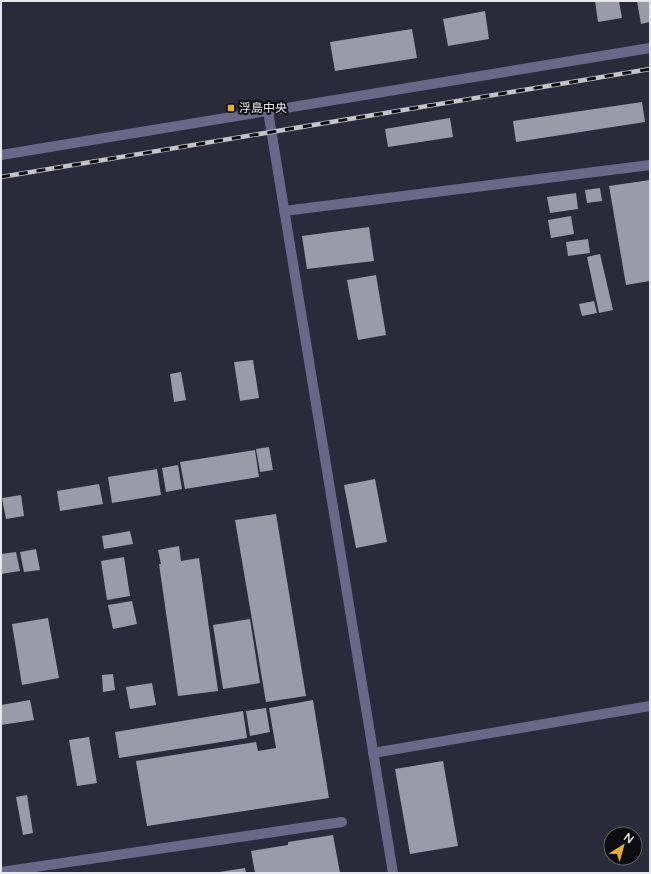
<svg xmlns="http://www.w3.org/2000/svg" width="651" height="874" font-family="'Varela Round','Noto Sans JP',sans-serif">
<style>
.built{fill:#2b2a3b;fill-rule:evenodd}
.building{fill:#9a9aa8}
.lines{fill:none;stroke-linecap:round;stroke-linejoin:round}
.minor{stroke:#6a6888;stroke-width:10}
.rail-casing{stroke:#c4c4cb;stroke-width:4.5}
.rail{stroke:#0c0c11;stroke-width:3;stroke-dasharray:9;stroke-linecap:butt}
.poi-dot{fill:#e4ae35;stroke:#0c0c11;stroke-width:1.5}
.labels{text-anchor:middle;dominant-baseline:central;stroke-width:4;stroke-linejoin:round;paint-order:stroke}
.poi-label{font-size:12px;fill:#e7e7ee;stroke:#0c0c11;text-anchor:start}
</style>
<rect width="100%" height="100%" fill="#23222d"/>
<path class="built" d="M1 1H650V873H1ZM611 834H635V858H611Z"/>
<g class="building">
<polygon points="595,1 619,1 622,18 598,22"/>
<polygon points="637,1 650,1 650,22 641,24"/>
<polygon points="485,11 489,39 448,46 443,19"/>
<polygon points="412,29 417,58 335,71 330,42"/>
<polygon points="642,102 645,122 516,142 513,121"/>
<polygon points="450,118 453,137 388,147 385,129"/>
<polygon points="650,180 650,281 626,285 609,186"/>
<polygon points="600,188 602,201 587,203 585,190"/>
<polygon points="576,193 578,209 550,213 547,197"/>
<polygon points="571,216 574,234 551,238 548,220"/>
<polygon points="369,227 374,261 307,269 302,236"/>
<polygon points="588,239 590,253 568,256 566,242"/>
<polygon points="600,254 613,310 599,313 587,257"/>
<polygon points="376,275 386,335 358,340 347,280"/>
<polygon points="594,301 597,313 582,316 579,304"/>
<polygon points="253,360 259,398 240,401 234,362"/>
<polygon points="181,372 186,400 174,402 170,374"/>
<polygon points="269,447 273,470 260,472 256,449"/>
<polygon points="255,450 259,477 185,489 180,462"/>
<polygon points="178,465 182,489 166,492 162,468"/>
<polygon points="157,469 161,495 112,503 108,477"/>
<polygon points="375,479 387,542 356,548 344,485"/>
<polygon points="99,484 103,504 60,511 57,491"/>
<polygon points="21,495 24,516 6,519 2,498"/>
<polygon points="276,514 306,696 266,702 235,520"/>
<polygon points="130,531 133,544 104,549 102,536"/>
<polygon points="179,546 181,561 199,558 218,691 178,696 159,564 161,564 158,550"/>
<polygon points="36,549 40,570 24,572 20,552"/>
<polygon points="16,552 20,571 1,574 1,554"/>
<polygon points="124,557 130,596 107,600 101,561"/>
<polygon points="132,601 137,624 113,629 108,605"/>
<polygon points="48,618 59,678 22,685 12,624"/>
<polygon points="250,619 260,683 223,689 213,625"/>
<polygon points="113,674 115,690 103,692 102,675"/>
<polygon points="152,683 156,705 130,709 126,687"/>
<polygon points="30,700 34,720 1,725 1,705"/>
<polygon points="313,700 329,798 147,826 136,761 256,742 258,751 276,748 269,708"/>
<polygon points="266,708 270,732 250,736 246,711"/>
<polygon points="243,711 247,738 119,758 115,732"/>
<polygon points="89,737 97,783 77,786 69,740"/>
<polygon points="443,761 458,846 410,854 395,769"/>
<polygon points="27,795 33,833 23,835 16,797"/>
<polygon points="333,835 340,873 255,873 251,851 288,845 288,842"/>
<polygon points="245,868 246,873 219,873 219,872"/>
</g>
<g class="lines">
<g class="minor">
<polyline points="268,111 393,873"/>
<polyline points="1,155 650,48"/>
<polyline points="284,211 650,165"/>
<polyline points="373,753 650,706"/>
<polyline points="1,872 342,822"/>
</g>
<g class="rail-casing">
<polyline id="rail" points="1,177 650,69"/>
</g>
<use href="#rail" class="rail"/>
</g>
<rect class="poi-dot" x="227" y="104" width="8" height="8" rx="2"/>
<g class="labels">
<g class="poi-label">
<text x="239" y="108">浮島中央</text>
</g>
</g>
<rect width="651" height="874" fill="none" stroke="#e7e7ee" stroke-width="4"/>
<g transform="translate(623 846) rotate(37)"><circle r="19" fill="#0c0c11" stroke="#646469"/>
<path d="M0-3L7 15L0 10L-7 15Z" fill="#e4ae35"/>
<text y="-6" font-size="11" font-weight="bold" text-anchor="middle" fill="#e7e7ee">N</text>
</g>
</svg>
